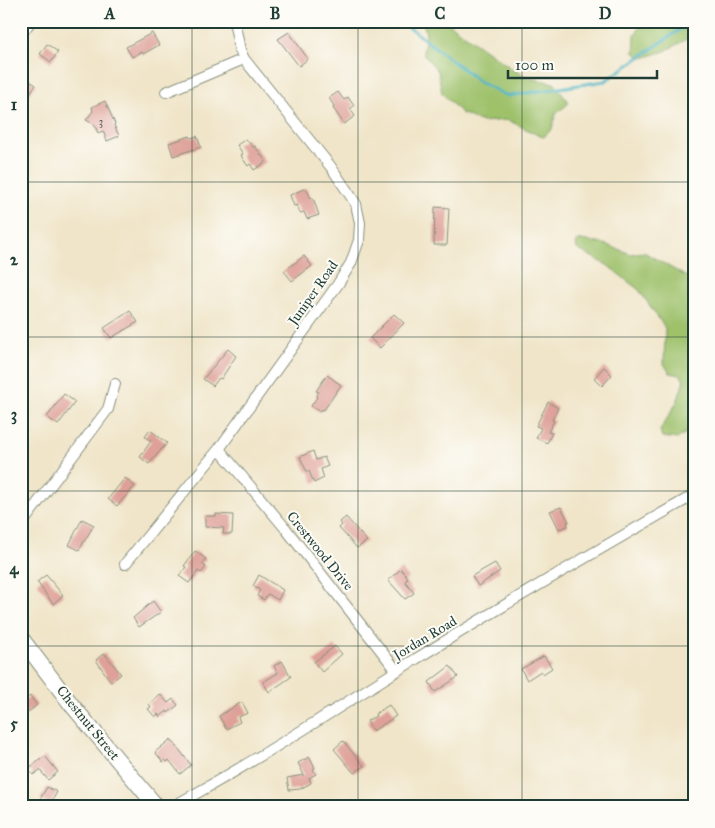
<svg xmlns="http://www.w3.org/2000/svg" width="715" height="828" font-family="'IM FELL Great Primer',serif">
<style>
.green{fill:#9ec16b;stroke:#5e7f50}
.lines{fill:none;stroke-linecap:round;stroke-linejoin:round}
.stream{stroke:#45b2c1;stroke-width:3}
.building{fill:#dea098}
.minor-casing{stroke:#88917e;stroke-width:12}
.secondary-casing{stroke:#88917e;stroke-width:17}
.minor{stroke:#fff;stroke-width:10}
.secondary{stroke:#fff;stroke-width:15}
.grid{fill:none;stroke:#1f3d34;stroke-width:1;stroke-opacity:0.55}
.labels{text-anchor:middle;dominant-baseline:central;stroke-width:4;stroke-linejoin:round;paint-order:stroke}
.number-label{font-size:11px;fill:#4f564d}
.street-label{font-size:14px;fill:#1f3d34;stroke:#fdfcf7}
.neatline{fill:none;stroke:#1f3d34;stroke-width:2}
.grid-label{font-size:16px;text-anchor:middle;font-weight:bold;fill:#1f3d34}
</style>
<rect width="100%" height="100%" fill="#fdfcf7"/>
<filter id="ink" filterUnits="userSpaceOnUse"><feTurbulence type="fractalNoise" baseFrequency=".02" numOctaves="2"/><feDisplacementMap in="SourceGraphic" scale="10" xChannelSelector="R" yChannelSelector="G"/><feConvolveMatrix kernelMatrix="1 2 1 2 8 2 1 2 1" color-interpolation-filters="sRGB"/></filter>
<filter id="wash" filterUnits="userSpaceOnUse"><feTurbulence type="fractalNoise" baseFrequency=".0096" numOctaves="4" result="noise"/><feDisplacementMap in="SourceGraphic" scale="20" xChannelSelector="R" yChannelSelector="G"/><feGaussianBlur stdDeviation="1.12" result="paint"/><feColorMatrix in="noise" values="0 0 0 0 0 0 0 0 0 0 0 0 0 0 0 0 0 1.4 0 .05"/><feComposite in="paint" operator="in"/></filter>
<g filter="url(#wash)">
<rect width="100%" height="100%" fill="#f0e5c9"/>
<g class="green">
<polygon points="423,21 445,21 511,68 528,78 554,83 569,103 556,114 552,129 544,137 540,136 508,120 482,122 461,113 442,93 438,71 423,53 426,34"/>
<polygon points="654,21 694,21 694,35 665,51 643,58 634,53 635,36 641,25"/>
<polygon points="580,240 604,244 631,254 644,252 685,276 694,278 694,427 677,439 662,437 660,430 677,402 684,381 681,375 670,373 664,364 665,328 639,290 607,265 577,249 576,243"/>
</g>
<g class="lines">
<polyline class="stream" points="406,25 481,83 508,96 605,81 688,24"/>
</g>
<g id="blocks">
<g class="building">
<polygon points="289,32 308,59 299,66 278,39"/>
<polygon points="152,33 159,45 143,54 142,52 132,57 126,47"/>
<polygon points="47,44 58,52 51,62 40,54"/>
<polygon points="21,75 36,85 26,98 21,94"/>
<polygon points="338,92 344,100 348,97 354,106 350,109 355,116 344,124 333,108 334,106 329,98"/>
<polygon points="105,101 115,124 114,125 119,136 107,141 103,131 98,133 94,124 86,120 93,111 92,107"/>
<polygon points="190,136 191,138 197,136 201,147 173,156 169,143"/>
<polygon points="246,139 253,147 255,146 266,162 254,170 250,164 248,166 243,159 241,155 243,154 237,145"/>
<polygon points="306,188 311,198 313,198 319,215 307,219 304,212 300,213 297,205 294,206 290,195"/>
<polygon points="435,207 449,208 447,245 434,245"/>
<polygon points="304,256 312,266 292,281 284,271"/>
<polygon points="130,311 138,322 111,338 104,328"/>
<polygon points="394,314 404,323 380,348 370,338"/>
<polygon points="228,349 236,356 221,379 219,378 213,386 203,379"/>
<polygon points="604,367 612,375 602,386 594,378"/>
<polygon points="327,375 341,385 324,410 322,409 320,412 311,406 317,397 316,396 319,392 316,391"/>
<polygon points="64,394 75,402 58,425 47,417"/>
<polygon points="548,402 558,408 552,420 554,421 548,432 552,433 547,443 536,438 541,428 536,426"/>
<polygon points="150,430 167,443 149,464 140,457 151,441 145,437"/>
<polygon points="313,451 316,460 324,457 328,466 321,469 324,478 314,483 309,471 307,472 300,457"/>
<polygon points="125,478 135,486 117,506 108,499"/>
<polygon points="561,507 569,522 567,522 568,526 559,529 550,511"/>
<polygon points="216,514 233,515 232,534 223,534 224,528 205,527 205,516 216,516"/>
<polygon points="346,517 367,541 357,548 339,528 342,525 340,522"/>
<polygon points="82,519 94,525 79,550 69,545"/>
<polygon points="195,551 206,559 202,564 206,567 201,573 198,571 189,583 179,576 186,567 184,566"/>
<polygon points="495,563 500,571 478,586 472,576"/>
<polygon points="401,569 408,578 405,581 414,593 405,599 388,580"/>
<polygon points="46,575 63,595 53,604 37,582"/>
<polygon points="259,575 283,590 278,600 268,594 264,600 257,596 260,590 253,586"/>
<polygon points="153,601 161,612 139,627 133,618"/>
<polygon points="335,646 342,654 322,672 314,662"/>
<polygon points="104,653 121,674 111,682 96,660"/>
<polygon points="544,656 552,668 543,674 541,671 527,680 521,669"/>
<polygon points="282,661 291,677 269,692 263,682 278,673 274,666"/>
<polygon points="450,666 458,677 435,692 429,682"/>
<polygon points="160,694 168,703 173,699 178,705 168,713 167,711 160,717 158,714 155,717 148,709 151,707 149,704"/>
<polygon points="30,696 37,705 21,718 21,703"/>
<polygon points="242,702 248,713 238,717 240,722 226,729 219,716"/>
<polygon points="389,705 396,716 373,731 367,721 376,716 375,714"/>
<polygon points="171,739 191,765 180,774 169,760 167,762 165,760 163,762 155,752"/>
<polygon points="343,741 364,766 354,773 334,749"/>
<polygon points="45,756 58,772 48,780 40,770 33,775 28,769"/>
<polygon points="309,757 315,768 313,769 316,774 309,778 311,783 300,789 289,790 287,778 304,775 298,763"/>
<polygon points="47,787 57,792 50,804 40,799"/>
</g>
</g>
</g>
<g filter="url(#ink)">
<use href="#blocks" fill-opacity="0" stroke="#88917e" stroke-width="1"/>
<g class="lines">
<g class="minor-casing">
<g id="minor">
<polyline points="21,34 31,21"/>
<polyline points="166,92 244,59"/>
<polyline points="219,449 286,529 397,671"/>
<polyline points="21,525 108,409 115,384"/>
<polyline points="125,564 219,449 338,284 351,263 359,240 360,223 356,204 331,167 244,59 240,50 234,21"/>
<path d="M172 807C250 764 324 717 398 670 495 610 594 552 694 495"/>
</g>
</g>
<g class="secondary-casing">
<polyline id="secondary" points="21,638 71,704 157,807"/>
</g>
<use href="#minor" class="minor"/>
<use href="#secondary" class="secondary"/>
</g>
</g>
<path class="grid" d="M192 21V807M358 21V807M522 21V807M21 182H694M21 337H694M21 491H694M21 646H694"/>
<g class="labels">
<g class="number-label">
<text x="101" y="121">3</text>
</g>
<g class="street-label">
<text transform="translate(313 293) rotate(-55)">Juniper Road</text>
<text transform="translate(320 551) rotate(51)">Crestwood Drive</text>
<text transform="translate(425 638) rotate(-31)">Jordan Road</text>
<text transform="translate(88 723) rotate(51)">Chestnut Street</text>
</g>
</g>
<rect width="715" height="828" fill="none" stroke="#fdfcf7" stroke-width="55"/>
<path d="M508 70v8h149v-8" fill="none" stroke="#1f3d34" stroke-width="2.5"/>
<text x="515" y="70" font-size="15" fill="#1f3d34" stroke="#fdfcf7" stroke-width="4" paint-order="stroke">100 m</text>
<rect x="28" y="28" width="660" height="772" class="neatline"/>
<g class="grid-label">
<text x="110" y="19">A</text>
<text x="275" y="19">B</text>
<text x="440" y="19">C</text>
<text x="605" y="19">D</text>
<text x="14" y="110">1</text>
<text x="14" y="265">2</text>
<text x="14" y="420">3</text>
<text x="14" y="574">4</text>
<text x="14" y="729">5</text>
</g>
</svg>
